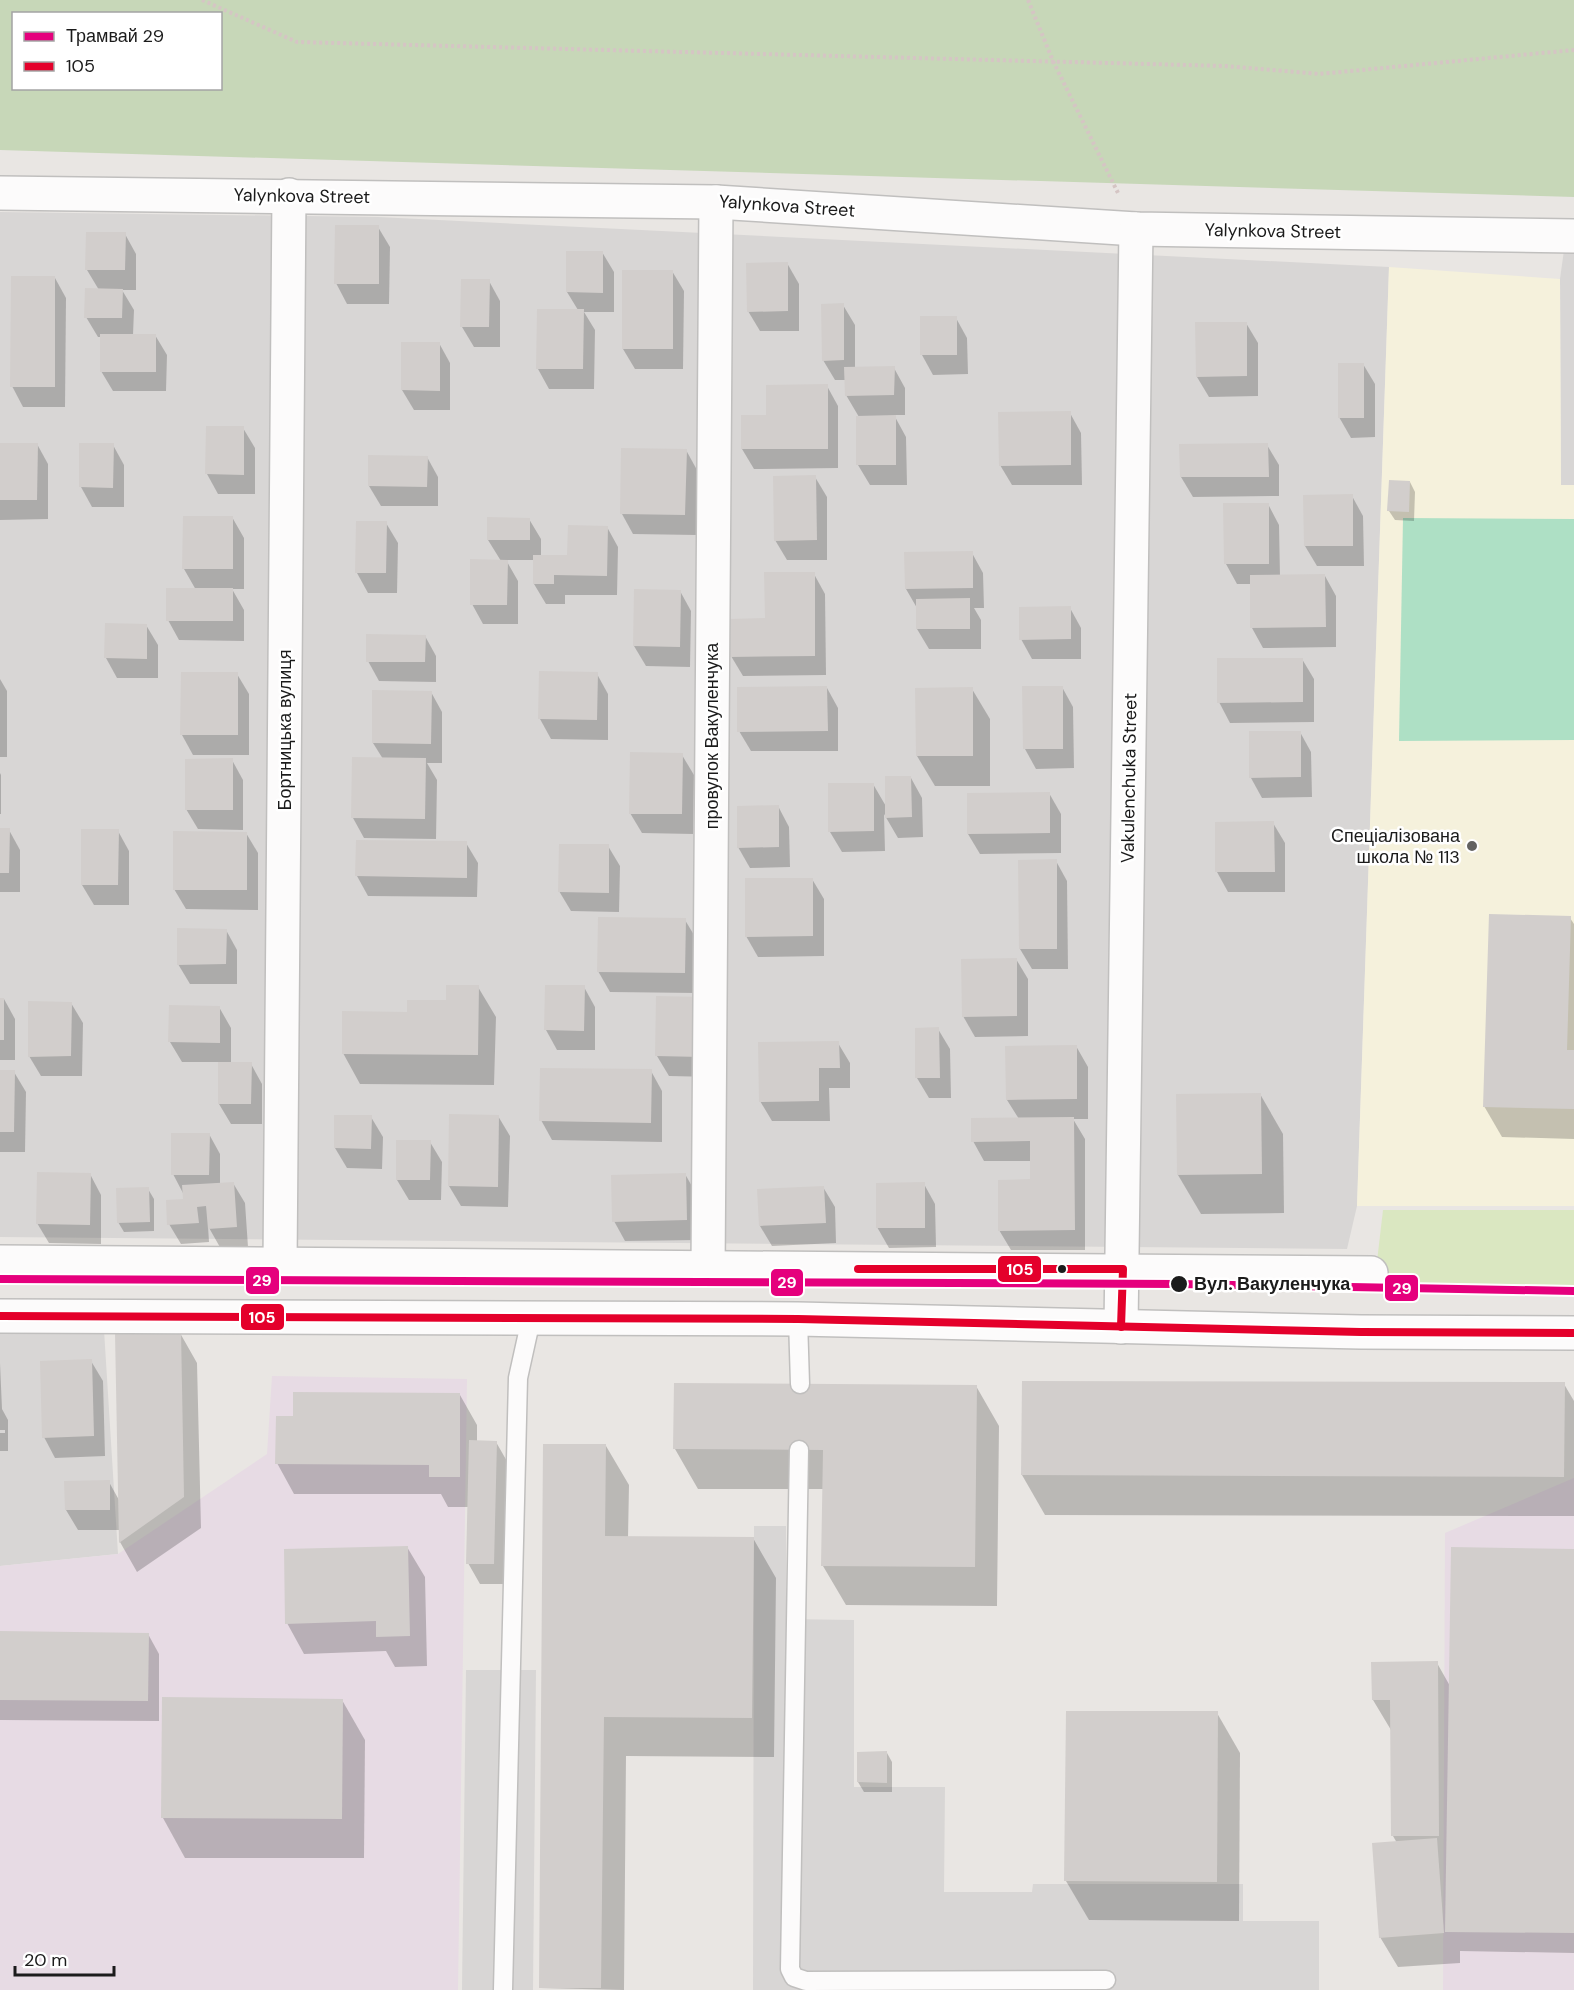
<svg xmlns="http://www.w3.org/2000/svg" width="1574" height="1990" font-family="'DM Sans',sans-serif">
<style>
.residential{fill:#d8d6d5}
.industrial{fill:#e7dbe4}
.education{fill:#f5f1dc}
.grass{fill:#dae7c1}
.forest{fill:#c7d7b8;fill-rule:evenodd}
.pitch{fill:#aee0c5}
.shadow{fill:#0003}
.building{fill:#d2cecc}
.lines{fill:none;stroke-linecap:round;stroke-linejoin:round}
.lane-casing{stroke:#c0bfbe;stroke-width:21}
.street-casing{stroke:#c0bfbe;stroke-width:36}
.path{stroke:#d5c5c4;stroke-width:4;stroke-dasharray:3 3;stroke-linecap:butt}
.lane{stroke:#fcfbfb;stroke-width:18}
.street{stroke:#fcfbfb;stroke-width:33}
.bus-1-casing{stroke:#fff;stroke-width:12}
.bus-1{stroke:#e4002b;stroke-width:8}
.tram-1-casing{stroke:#fff;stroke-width:12}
.tram-1{stroke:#e5007d;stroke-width:8}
.poi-dot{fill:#636261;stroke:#fff;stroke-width:2}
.bus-dot{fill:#1b1b1b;stroke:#fff;stroke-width:2}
.labels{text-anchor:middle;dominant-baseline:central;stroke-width:5;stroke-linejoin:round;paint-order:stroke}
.street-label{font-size:18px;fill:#1b1b1b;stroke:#fff}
.poi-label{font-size:18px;fill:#1b1b1b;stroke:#fff;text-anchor:end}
.stop-label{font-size:18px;font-weight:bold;fill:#1b1b1b;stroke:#fff;text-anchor:start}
.line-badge{stroke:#fff;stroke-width:2}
.badge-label{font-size:16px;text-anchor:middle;font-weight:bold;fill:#fff}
</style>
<rect width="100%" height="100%" fill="#e9e6e3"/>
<g class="residential">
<polygon points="0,212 378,217 1389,267 1357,1206 1347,1249 0,1237"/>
<polygon points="1566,236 1574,236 1574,485 1561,485 1560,279"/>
<polygon points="0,1330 104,1330 118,1554 0,1566"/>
<polygon points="754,1526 786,1526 786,1619 854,1620 854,1787 945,1787 944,1892 1032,1892 1033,1884 1243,1884 1243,1921 1319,1921 1319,1990 753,1990"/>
<polygon points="466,1670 536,1670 533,1990 462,1990"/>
</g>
<g class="industrial">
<polygon points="272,1376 467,1379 458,1990 0,1990 0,1566 118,1554 267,1454"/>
<polygon points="1574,1478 1574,1990 1443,1990 1445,1533"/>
</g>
<polygon class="education" points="1389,267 1560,279 1561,485 1574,485 1574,1206 1357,1206"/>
<polygon class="grass" points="1383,1210 1574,1210 1574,1288 1374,1287"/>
<path class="forest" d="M0 0H1574V197L0 150ZM14 14H220V88H14Z"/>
<polygon class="pitch" points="1403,518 1574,519 1574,740 1399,741"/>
<g class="shadow">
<polygon points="378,227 390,247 389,304 347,304 336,283"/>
<polygon points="125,234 136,254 136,290 122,290 134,310 133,335 155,335 167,355 166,391 113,391 101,371 102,337 98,337 86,317 99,290 87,270"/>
<polygon points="602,252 614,272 614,312 584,312 595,330 594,389 549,389 538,369 578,310 567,292"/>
<polygon points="787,263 799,284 799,331 760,331 748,311"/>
<polygon points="672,271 684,291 683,369 635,369 623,349"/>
<polygon points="55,278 66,298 65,407 23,407 12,386"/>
<polygon points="489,281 500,301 500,347 474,347 462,327"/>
<polygon points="843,305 855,325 855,368 894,368 905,388 905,415 894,415 906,437 907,485 870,485 858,465 859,417 846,395 846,380 835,380 823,360"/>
<polygon points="956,318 967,338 968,374 933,375 922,355"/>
<polygon points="1246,323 1258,343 1258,396 1209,397 1197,377"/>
<polygon points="439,343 450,363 450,410 414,410 402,390"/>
<polygon points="1363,364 1375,384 1375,437 1351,438 1339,417"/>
<polygon points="827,386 838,406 838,468 754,469 742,449 768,416"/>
<polygon points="1070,413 1081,433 1082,485 1012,485 1000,465"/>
<polygon points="207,428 243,428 255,448 255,494 218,494 207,474"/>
<polygon points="0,444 37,444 48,464 48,519 0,520"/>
<polygon points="113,445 124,465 124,507 92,507 81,487"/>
<polygon points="1267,445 1279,465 1279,496 1193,497 1181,477 1181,446"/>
<polygon points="623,450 686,450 697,470 696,535 633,534 622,514"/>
<polygon points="427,457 438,477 438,506 381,506 369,486"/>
<polygon points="815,477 827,497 827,560 787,560 775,540"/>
<polygon points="1410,482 1415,492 1414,521 1395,520 1389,511"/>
<polygon points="1352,496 1363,516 1364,566 1317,566 1305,546"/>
<polygon points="1268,504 1279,525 1280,576 1325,576 1336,596 1336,647 1263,648 1252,628 1251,584 1237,584 1226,564"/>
<polygon points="232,517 244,538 244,589 232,589 244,610 244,641 179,640 168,620 196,590 184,569"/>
<polygon points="529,519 541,539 541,556 568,556 607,527 618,547 617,595 565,595 565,604 546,604 534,584 534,560 506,560 518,581 518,624 483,624 472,604 501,561 488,540"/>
<polygon points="386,523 398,543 397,593 368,593 357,573"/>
<polygon points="972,553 983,573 984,608 974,608 981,620 981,649 929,649 917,629 917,608 906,589"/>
<polygon points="814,574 825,594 826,675 743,676 731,656"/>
<polygon points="680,591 691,611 690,667 646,666 634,646"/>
<polygon points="1070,608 1081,628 1081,659 1032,659 1021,639"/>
<polygon points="146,625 158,645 158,678 117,678 106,658"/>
<polygon points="425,636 436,656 436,682 379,681 368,661"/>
<polygon points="1302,659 1314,679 1314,722 1230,723 1219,702"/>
<polygon points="237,674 249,694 249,755 193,755 182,735"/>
<polygon points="597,674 608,694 608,740 551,739 540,719"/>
<polygon points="0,679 7,691 7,757 0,757"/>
<polygon points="1062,687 1073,707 1074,768 1036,769 1025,749"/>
<polygon points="827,688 838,708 838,751 751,751 739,731"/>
<polygon points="972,689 990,719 990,786 935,786 917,756"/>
<polygon points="431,692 442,712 442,763 427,763 437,780 436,839 364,838 353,818 383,759 373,743"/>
<polygon points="1300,732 1311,752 1312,797 1262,798 1251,778 1250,733"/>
<polygon points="682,755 694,775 693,834 642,833 630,813"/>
<polygon points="232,760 243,780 243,830 198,829 186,809"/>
<polygon points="0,773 1,775 1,814 0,814"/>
<polygon points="911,778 922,798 923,837 898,838 884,814 885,851 842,852 830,832 873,784 887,808"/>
<polygon points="1049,793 1061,814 1061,853 980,854 968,834"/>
<polygon points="778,806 789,827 790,867 750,868 738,847"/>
<polygon points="1273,823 1285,843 1285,892 1228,892 1217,872 1217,824"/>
<polygon points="0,830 9,830 20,850 20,892 0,892"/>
<polygon points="118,831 129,851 129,905 94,905 82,885"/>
<polygon points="246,833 258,853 258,910 186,909 174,889"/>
<polygon points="466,843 478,863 477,897 368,896 357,876"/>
<polygon points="608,846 620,866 619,912 571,911 559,891"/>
<polygon points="1056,861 1067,881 1068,969 1032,969 1020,949"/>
<polygon points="812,879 824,899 824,956 758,957 746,936"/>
<polygon points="1570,918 1574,924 1574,1139 1502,1137 1484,1106"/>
<polygon points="685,920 697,940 696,993 610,992 598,971"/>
<polygon points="226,930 237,950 237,984 190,984 178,964"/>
<polygon points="1016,959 1028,979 1028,1036 975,1037 963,1016"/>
<polygon points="478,987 496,1017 494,1085 360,1084 343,1053 408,1014 447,1002"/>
<polygon points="584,987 595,1007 595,1050 557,1050 546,1030"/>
<polygon points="658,998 713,1077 669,1076 657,1056"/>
<polygon points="0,999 4,999 15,1019 15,1060 0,1060"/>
<polygon points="71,1003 83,1023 82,1076 41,1076 29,1056"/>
<polygon points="219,1007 231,1028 231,1064 251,1064 262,1084 262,1124 231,1124 219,1104 220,1062 182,1062 170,1042"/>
<polygon points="938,1029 950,1049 951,1098 929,1098 917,1078"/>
<polygon points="838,1043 850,1063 850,1088 829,1088 830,1121 772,1121 760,1101"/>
<polygon points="1076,1046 1088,1067 1088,1119 1073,1119 1085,1139 1085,1250 1011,1250 999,1230 1032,1181 1031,1161 984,1161 973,1141 1019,1119 1007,1100"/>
<polygon points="651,1071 662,1091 662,1142 552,1140 541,1120"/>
<polygon points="0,1072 14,1072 26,1092 25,1152 0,1152"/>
<polygon points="1260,1094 1283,1134 1284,1213 1201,1214 1178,1175"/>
<polygon points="498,1116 510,1136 508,1207 461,1206 449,1186"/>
<polygon points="371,1117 383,1137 382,1169 347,1168 335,1148"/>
<polygon points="209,1134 220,1154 220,1184 233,1183 245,1203 248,1247 221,1249 208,1226 209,1242 181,1244 169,1224 185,1201 184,1195 173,1174"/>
<polygon points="430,1142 442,1162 441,1200 409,1200 397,1180"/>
<polygon points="90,1174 101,1195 101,1244 49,1243 37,1223"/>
<polygon points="685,1174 697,1195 698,1240 625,1241 614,1221"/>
<polygon points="924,1184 935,1204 936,1247 889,1248 877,1227"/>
<polygon points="823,1187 835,1207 836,1243 772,1246 760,1226"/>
<polygon points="148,1189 154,1199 154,1231 124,1232 118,1222"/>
<polygon points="180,1333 197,1363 201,1528 137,1572 120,1542 120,1530 78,1530 66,1510 109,1482 119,1500"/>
<polygon points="91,1361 103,1381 105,1456 55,1458 44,1437"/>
<polygon points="0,1363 2,1409 8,1420 8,1451 0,1451 0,1433 5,1433 5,1430 0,1430"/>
<polygon points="1564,1384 1574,1401 1574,1516 1045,1515 1022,1475"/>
<polygon points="976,1386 999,1426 997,1606 846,1605 823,1566 824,1489 698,1489 675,1449"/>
<polygon points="460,1395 477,1425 477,1442 496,1442 508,1463 505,1584 480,1584 468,1563 469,1507 448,1507 441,1494 294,1494 277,1463 294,1418"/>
<polygon points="545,1445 606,1446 629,1485 628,1538 753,1538 776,1578 774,1757 626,1756 624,1990 540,1988"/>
<polygon points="407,1547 425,1577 427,1666 395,1667 386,1651 304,1654 287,1623"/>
<polygon points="1574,1551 1574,1953 1460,1951 1460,1963 1398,1967 1380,1937 1397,1843 1393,1836 1391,1730 1373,1700 1437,1663 1450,1686"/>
<polygon points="0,1633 148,1634 159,1654 159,1721 0,1720"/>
<polygon points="342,1700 365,1740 364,1858 185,1858 163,1818"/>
<polygon points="1217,1713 1240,1753 1239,1921 1089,1920 1066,1881"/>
<polygon points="858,1753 887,1753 892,1762 892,1792 864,1792 858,1782"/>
</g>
<g class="building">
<polygon points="335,225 379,225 379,284 334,284"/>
<polygon points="86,232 126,232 125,270 85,270"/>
<polygon points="566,251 603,251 603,293 566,292"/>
<polygon points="788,262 788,311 747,312 746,263"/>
<rect x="622" y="270" width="51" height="79"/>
<polygon points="11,276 55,276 55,387 10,387"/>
<polygon points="461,279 490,279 489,327 460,327"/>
<polygon points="85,288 123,289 122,318 84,318"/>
<polygon points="844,303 844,360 822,361 821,304"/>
<polygon points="537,309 584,309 583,369 536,369"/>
<rect x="920" y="316" width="37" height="39"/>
<polygon points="1195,322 1247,322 1247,376 1196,377"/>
<rect x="100" y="334" width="56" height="38"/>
<polygon points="401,342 440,342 440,391 401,390"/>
<rect x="1338" y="363" width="26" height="55"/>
<polygon points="895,366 894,395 845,396 844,367"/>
<polygon points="828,384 828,449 741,449 741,415 766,415 766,385"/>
<polygon points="1071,411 1071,465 999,466 998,412"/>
<polygon points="896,415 896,465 856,465 856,416"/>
<polygon points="206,426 244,426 244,475 205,474"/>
<polygon points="0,443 38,443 37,500 0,500"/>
<polygon points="79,443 114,443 113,488 79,487"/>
<polygon points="1268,443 1269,477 1180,477 1179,444"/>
<polygon points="621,448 687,449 685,515 620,514"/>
<polygon points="368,455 428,456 427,487 368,486"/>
<polygon points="816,475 817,540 774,541 773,476"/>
<polygon points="1389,480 1410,481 1409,512 1387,511"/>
<polygon points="1353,494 1353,546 1304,546 1303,495"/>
<polygon points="1223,503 1269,503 1269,564 1224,564"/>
<polygon points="183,516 233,516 233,569 182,569"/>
<polygon points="487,517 530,518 530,540 487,540"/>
<polygon points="356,521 387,521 386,573 355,573"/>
<polygon points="568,525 608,526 607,576 554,575 554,584 533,584 533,555 567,555"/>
<polygon points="973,551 973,588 905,589 904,552"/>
<polygon points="470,559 508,560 507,605 470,605"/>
<polygon points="764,572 815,572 815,656 730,657 730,619 765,618"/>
<polygon points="1325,574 1326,627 1250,628 1250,575"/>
<rect x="166" y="588" width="67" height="33"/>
<polygon points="634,589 681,590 680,647 633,646"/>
<polygon points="970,598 970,629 916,629 916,599"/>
<polygon points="1071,606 1071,639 1019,640 1019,607"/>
<polygon points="105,623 147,624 147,659 104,658"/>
<polygon points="366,634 426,635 425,662 366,662"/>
<polygon points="1217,658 1303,658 1303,702 1217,703"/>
<polygon points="539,671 598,672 597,720 538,719"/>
<polygon points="181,672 238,672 238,735 180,735"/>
<polygon points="827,686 828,731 737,732 737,687"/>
<polygon points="1022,686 1063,686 1063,749 1023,749"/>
<polygon points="973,687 973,756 916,756 915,688"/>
<polygon points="372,690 432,691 431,744 372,743"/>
<polygon points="1249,731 1301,731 1301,777 1249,778"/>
<polygon points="630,752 683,753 682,814 629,814"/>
<polygon points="352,757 426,758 425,819 351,818"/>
<polygon points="233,758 233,810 185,810 185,759"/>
<polygon points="885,776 911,776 912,817 885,818"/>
<polygon points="828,783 874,783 874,831 828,832"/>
<polygon points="1050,792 1050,833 967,834 967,793"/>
<polygon points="779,805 779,847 737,848 737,806"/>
<polygon points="1274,821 1275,872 1215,872 1215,822"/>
<polygon points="0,828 10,828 9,873 0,873"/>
<polygon points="81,829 119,829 118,885 81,885"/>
<polygon points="173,831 247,832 247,890 173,890"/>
<polygon points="356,840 467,841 467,878 355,876"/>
<polygon points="559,844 609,844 609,893 558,892"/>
<polygon points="1057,859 1057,949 1019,949 1018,860"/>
<polygon points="745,878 813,878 813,936 745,937"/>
<polygon points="1489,914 1571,916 1567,1050 1574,1050 1574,1109 1483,1107"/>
<polygon points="598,917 686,918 685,973 597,972"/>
<polygon points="177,928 227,929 226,964 177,965"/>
<polygon points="1017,958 1017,1016 962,1017 961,959"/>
<polygon points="446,985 479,985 478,1055 342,1054 342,1011 407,1012 407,1000 446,1000"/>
<polygon points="545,985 585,985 584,1031 544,1030"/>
<polygon points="656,996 703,997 702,1057 655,1056"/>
<rect x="0" y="998" width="4" height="42"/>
<polygon points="28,1001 72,1002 71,1056 28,1057"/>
<polygon points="169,1005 220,1006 220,1043 168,1042"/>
<polygon points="939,1027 940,1078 915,1078 915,1028"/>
<polygon points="839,1041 840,1068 819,1068 819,1101 759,1102 758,1042"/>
<polygon points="1077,1045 1077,1099 1006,1100 1005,1046"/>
<polygon points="218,1062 252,1062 251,1104 218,1104"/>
<polygon points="540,1068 652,1069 651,1123 539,1121"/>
<polygon points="0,1070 15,1070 14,1132 0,1132"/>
<polygon points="1261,1093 1262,1174 1177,1175 1176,1094"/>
<polygon points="449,1114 499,1115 498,1187 448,1186"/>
<polygon points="334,1115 372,1115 371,1149 334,1148"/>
<polygon points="1074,1117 1075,1230 998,1231 998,1180 1030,1179 1030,1141 971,1142 971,1118"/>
<polygon points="171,1133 210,1133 209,1175 171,1175"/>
<polygon points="396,1140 431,1140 430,1180 396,1180"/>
<polygon points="37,1172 91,1173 90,1225 36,1224"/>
<polygon points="686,1173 687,1220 612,1222 611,1175"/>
<polygon points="234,1182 237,1227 208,1229 206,1206 197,1207 199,1223 167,1225 166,1200 183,1199 182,1185"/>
<polygon points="925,1182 925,1228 876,1228 876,1183"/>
<polygon points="824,1186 826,1223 759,1226 757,1189"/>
<polygon points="149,1187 150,1222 117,1223 116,1188"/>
<polygon points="181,1331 184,1497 119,1543 115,1333"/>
<polygon points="92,1359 94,1436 42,1438 40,1361"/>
<polygon points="1022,1381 1565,1382 1564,1477 1021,1475"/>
<polygon points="674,1383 977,1385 975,1567 821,1566 823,1450 673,1449"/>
<polygon points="293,1392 460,1393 460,1477 429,1477 429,1465 275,1464 276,1416 293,1416"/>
<polygon points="469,1440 497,1441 494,1564 466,1564"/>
<polygon points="543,1444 606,1444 605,1536 754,1537 752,1718 604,1717 601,1988 539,1988"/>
<polygon points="110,1480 110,1510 65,1510 64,1481"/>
<polygon points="408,1546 410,1636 376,1637 376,1621 285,1624 284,1549"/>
<polygon points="1451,1547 1574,1549 1574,1933 1445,1932"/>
<polygon points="0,1631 149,1633 148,1701 0,1700"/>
<polygon points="1438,1661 1439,1836 1391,1836 1390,1700 1372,1700 1371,1662"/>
<polygon points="162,1697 343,1699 342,1819 161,1818"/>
<polygon points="1066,1711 1218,1711 1217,1882 1064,1881"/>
<polygon points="887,1751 887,1783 857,1782 857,1752"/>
<polygon points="1437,1838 1444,1933 1379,1938 1372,1843"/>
</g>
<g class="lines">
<g class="lane-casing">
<g id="lane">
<polyline points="798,1319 800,1384"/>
<polyline points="799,1450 790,1969 794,1977 806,1981 1106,1980"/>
<polyline points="503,1990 518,1378 531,1319"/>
</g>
</g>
<g class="street-casing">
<g id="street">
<polyline points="0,193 716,202 1136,229 1574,236"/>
<polyline points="0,1262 1371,1273"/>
<polyline points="280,1265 289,195"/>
<polyline points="708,1270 716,202"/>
<polyline points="0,1316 798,1319 1361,1332 1574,1333"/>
<polyline points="1121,1327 1136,229"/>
</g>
</g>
<g class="path">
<polyline points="202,0 297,42 1225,66 1319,74 1574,50"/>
<polyline points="1028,0 1053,61 1118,193"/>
</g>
<use href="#lane" class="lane"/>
<use href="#street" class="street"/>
<g class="bus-1-casing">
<g id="bus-1">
<polyline points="858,1269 1123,1269 1121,1327"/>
<polyline points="0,1316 798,1319 1361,1332 1574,1333"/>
</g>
</g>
<use href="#bus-1" class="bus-1"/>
<g class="tram-1-casing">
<polyline id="tram-1" points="0,1279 1179,1284 1574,1291"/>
</g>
<use href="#tram-1" class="tram-1"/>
</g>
<circle class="poi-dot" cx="1472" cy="846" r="6"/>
<g class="bus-dot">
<circle cx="1062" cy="1269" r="5"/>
<circle cx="1179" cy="1284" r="9"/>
</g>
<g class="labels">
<g class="street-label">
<text transform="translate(302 196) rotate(1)">Yalynkova Street</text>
<text transform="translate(787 206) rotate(4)">Yalynkova Street</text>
<text transform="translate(1273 231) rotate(1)">Yalynkova Street</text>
<text transform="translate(285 730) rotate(-90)">Бортницька вулиця</text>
<text transform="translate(712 736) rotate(-90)">провулок Вакуленчука</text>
<text transform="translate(1129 778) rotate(-89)">Vakulenchuka Street</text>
</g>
<g class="poi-label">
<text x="1460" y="836">Спеціалізована<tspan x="1460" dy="21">школа № 113</tspan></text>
</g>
<g class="stop-label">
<text x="1194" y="1284">Вул. Вакуленчука</text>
</g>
</g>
<g class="line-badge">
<rect x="997" y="1255" width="45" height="28" rx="6" fill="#e4002b"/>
<rect x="245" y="1266" width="35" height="29" rx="6" fill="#e5007d"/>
<rect x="770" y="1268" width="34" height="29" rx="6" fill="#e5007d"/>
<rect x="1384" y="1274" width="35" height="28" rx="6" fill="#e5007d"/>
<rect x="240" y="1303" width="45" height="28" rx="6" fill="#e4002b"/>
</g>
<g class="badge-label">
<text x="1020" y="1275">105</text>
<text x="262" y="1286">29</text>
<text x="787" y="1288">29</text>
<text x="1402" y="1294">29</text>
<text x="262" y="1323">105</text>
</g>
<rect x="12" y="12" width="210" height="78" fill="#ffffff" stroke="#a4a4a4" stroke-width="1.5"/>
<rect x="24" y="32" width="30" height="9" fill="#e5007d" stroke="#a4a4a4" stroke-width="1.5"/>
<text x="66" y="42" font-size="18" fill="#1b1b1b">Трамвай 29</text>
<rect x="24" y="62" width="30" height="9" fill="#e4002b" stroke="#a4a4a4" stroke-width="1.5"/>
<text x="66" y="72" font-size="18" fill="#1b1b1b">105</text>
<path d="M15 1966v9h99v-9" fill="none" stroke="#1b1b1b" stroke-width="3"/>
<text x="24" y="1966" font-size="18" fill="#1b1b1b" stroke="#ffffff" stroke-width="4.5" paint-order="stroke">20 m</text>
</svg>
